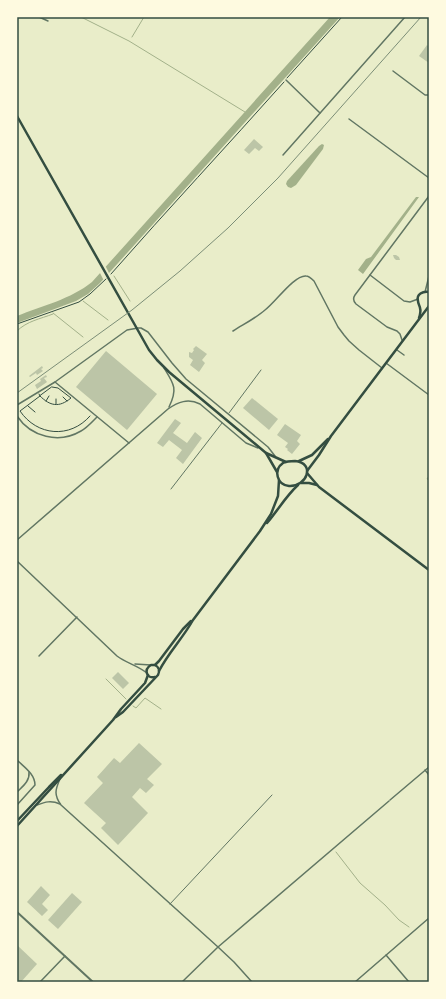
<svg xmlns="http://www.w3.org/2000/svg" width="446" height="999" font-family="Figtree,sans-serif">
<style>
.water{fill:#a3b18a}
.pier{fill:#e9edc9}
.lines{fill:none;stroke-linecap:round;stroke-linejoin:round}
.stream{stroke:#a3b18a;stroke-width:1}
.building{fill:#bcc5a7}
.path{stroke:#344e41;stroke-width:1}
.service{stroke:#617663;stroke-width:1}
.minor{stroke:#617663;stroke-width:1.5}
.tertiary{stroke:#617663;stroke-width:2}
.secondary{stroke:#344e41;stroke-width:2.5}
.primary{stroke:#344e41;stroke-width:2.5}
.rail{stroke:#7c8e77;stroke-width:1}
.neatline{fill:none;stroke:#344e41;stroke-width:1.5}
</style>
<rect width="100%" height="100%" fill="#e9edc9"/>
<g class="water">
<path d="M330 17H340L100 283 88 294 76 301 17 323V316C42 306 71 299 92 282Z"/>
<polygon points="322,144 324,145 323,149 296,185 291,188 288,187 286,184 287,181 319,146"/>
<polygon points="416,197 419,197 363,274 358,270 366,259 371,257"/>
</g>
<polygon class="pier" points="105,265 110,275 104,281 99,271"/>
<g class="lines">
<g class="stream">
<polyline points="81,17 129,41 245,112"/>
<polyline points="132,37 144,17"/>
<polyline points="114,276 130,301"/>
<polyline points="83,301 108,320"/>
<polyline points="53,313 83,337"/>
<path d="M17 331C27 321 40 319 53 314"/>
<polyline points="429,476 427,479 429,480"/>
<polyline points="106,679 126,699"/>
<polyline points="133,706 136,708 145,698 161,709"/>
<polyline points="336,852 360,883 385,905 399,920 409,927"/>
</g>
</g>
<g class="building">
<polygon points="427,45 429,47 429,63 419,56"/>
<polygon points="254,139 263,147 259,151 255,148 249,154 244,150"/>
<polygon points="393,255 396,255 399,257 400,260 396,260 394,258"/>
<polygon points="196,346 207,354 202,360 205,363 199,372 190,365 193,360 189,357 189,352 192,353 194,350 193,349"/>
<polygon points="106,351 157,394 127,430 76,387"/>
<polygon points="42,366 43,368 41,369 43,371 37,375 36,373 30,377 29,376"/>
<polygon points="46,375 47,377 44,378 47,382 37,389 35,385 41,381 40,379"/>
<polygon points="252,398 278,419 269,430 243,408"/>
<polygon points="175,419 181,423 173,433 187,443 195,432 202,438 183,464 176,458 182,450 169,440 163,447 157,443"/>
<polygon points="285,424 301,435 297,441 300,444 292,454 287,450 288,449 285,447 288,443 277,435"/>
<polygon points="118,672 129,683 123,689 112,678"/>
<polygon points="139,743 162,764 147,779 154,785 146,793 140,788 132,797 148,813 118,845 101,828 106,823 84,803 103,783 97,777 114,758 120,763"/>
<polygon points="41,886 50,895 42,904 48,910 42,916 27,902"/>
<polygon points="72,893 82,902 58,929 48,920"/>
<polygon points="17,945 37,964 21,982 17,982"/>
</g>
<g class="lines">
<g class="path">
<polyline points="287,78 342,17"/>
<path d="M111 274C168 209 227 146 284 82"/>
<polyline points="17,324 79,302 90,294 106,279"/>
<path d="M52 387 58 388 71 398C59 408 50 406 40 396Z"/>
<path d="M39 394 40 396 20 411C37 436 70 439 90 416"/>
<polyline points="63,397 67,401"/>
<polyline points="56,399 56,404"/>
<polyline points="46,401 49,396"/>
<polyline points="28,406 35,412"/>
</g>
<g class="service">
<polyline points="229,413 261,370"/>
<polyline points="171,489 222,423"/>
<polyline points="170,904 272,795"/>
</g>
<g class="minor">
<polyline points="39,17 48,21"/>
<polyline points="393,71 425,95 429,95"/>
<polyline points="286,80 320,113"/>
<polyline points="349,119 429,178"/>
<polyline points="283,155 405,17"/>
<polyline points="370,275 404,301 410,302 418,299"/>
<polyline points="425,292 429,276"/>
<path d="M233 331C244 324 256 318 265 310 275 303 294 275 306 276 309 276 311 278 314 281L338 327 344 335 349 341 359 350 382 368"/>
<path d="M402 340 400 334 397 331 387 327 356 304C353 301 353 298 355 295L429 196"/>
<polyline points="397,350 404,355"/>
<polyline points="386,363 429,395"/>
<path d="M164 368C174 384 178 389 169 407"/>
<polyline points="55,382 129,443"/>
<polyline points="17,405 55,382 127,330 138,328 141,328 148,332 172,363 186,379 268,447 275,456"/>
<path d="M17 416C31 437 59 444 81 431 87 428 92 422 97 417"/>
<path d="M17 540 168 409C178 402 188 398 200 404L246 443 258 448"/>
<path d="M17 561 117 656C126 663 137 665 147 673"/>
<polyline points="39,656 77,617"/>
<polyline points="135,664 151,665"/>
<path d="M17 760C24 767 35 774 35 785L17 805"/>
<polyline points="425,770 429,775"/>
<path d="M60 779C55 790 54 795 61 805L218 947 234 962 252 982"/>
<path d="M17 792C23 786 30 781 29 772"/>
<polyline points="390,800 429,767"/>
<path d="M37 805C45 802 51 800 60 804"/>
<polyline points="386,955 409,982"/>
<polyline points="40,982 65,956"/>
<polyline points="182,982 218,947 389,801"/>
<polyline points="355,982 429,918"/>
</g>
<polyline class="tertiary" points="17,912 93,982"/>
<g class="secondary">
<polyline points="17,116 149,350 157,360 169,372 266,453 277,472"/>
<polyline points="266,453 286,462"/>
<polyline points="307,473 319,487 429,570"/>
<polyline points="301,483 309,483 317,485"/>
</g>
<g class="primary">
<path d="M419 318C420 315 421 311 420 308 420 306 418 304 418 301 416 294 423 291 429 292"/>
<path d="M295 461C316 463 307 487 289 486 277 485 273 470 283 463 287 461 291 461 295 461Z"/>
<polyline points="299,461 312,455 328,439"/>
<polyline points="307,471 319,455 331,436 429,306"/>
<path d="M267 523C278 510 286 496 298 485"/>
<path d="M159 671C168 653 183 638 193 620L260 531 271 514 278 496 279 480"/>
<path d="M155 677C147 679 143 670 151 665H155L159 661 183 629 191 621"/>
<path d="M116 717 123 712 158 675C160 671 159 667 155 665"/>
<polyline points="17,821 49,787 61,775"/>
<polyline points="17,826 113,720 121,709 145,683 148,675"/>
</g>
<polyline class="rail" points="17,393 132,310 180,271 228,228 278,178 421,17"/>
</g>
<rect width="446" height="999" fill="none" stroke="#fefae0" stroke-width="36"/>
<rect x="18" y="18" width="410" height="963" class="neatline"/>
</svg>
